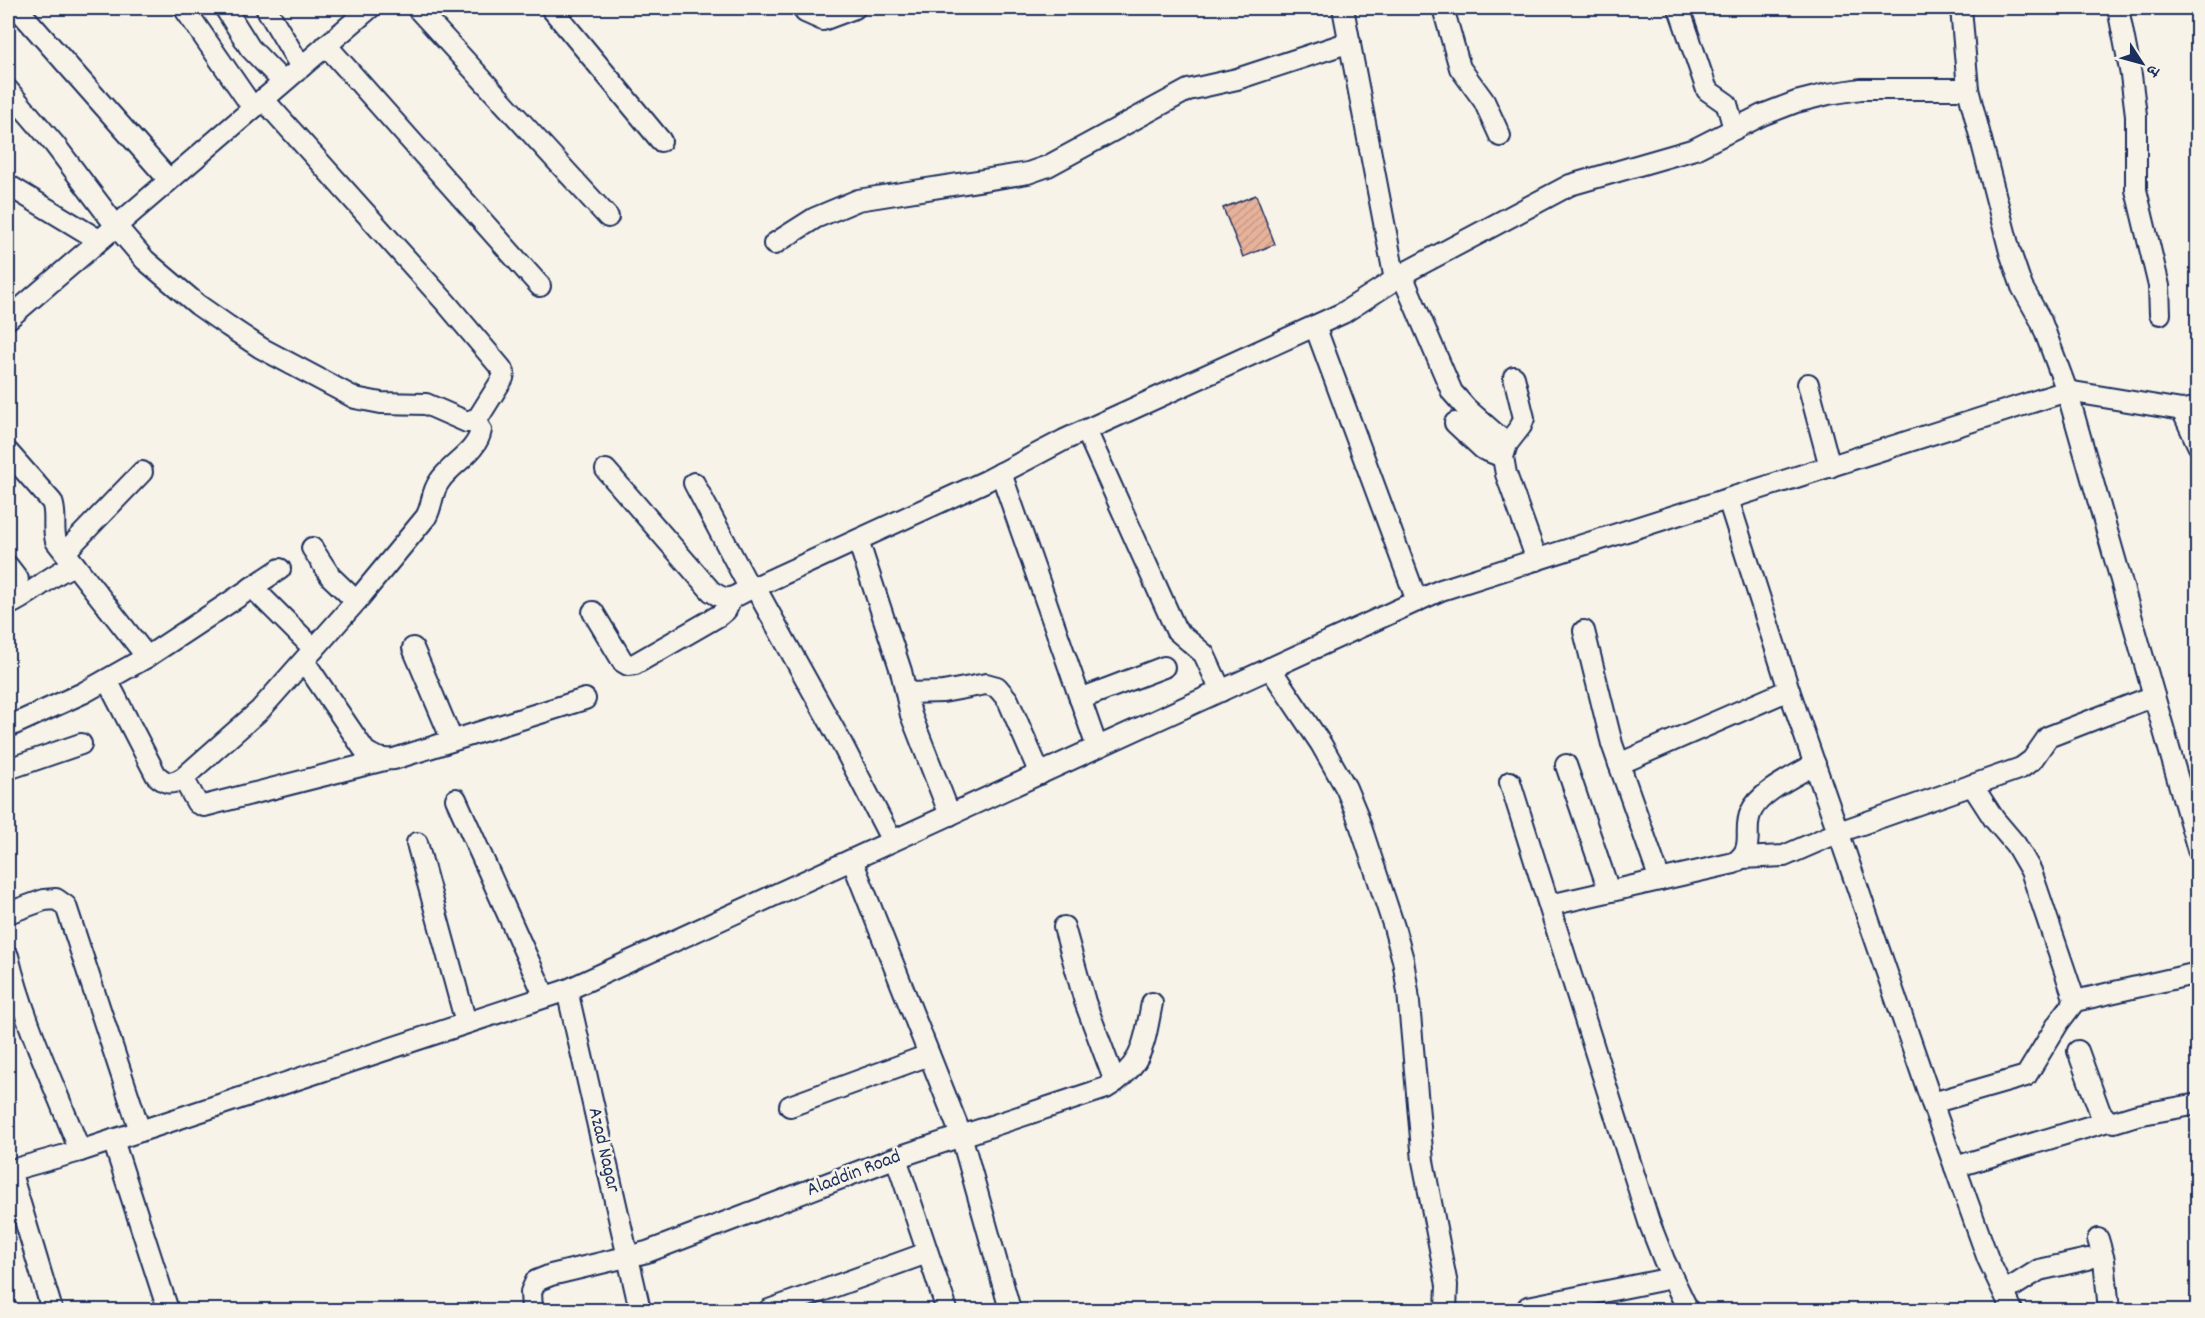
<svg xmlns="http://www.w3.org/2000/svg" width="2205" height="1318" font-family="Dekko,'Playpen Sans Deva',sans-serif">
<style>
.building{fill:url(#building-hatch);stroke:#1b2f5e;stroke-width:1.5}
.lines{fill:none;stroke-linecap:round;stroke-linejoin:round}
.minor-casing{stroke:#1b2f5e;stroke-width:24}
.minor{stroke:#f7f3e8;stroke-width:20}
.labels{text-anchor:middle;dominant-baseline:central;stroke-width:5;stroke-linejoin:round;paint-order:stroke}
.street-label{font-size:20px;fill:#1b2f5e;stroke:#f7f3e8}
</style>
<defs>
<pattern id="building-hatch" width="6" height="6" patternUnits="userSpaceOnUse" patternTransform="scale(1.5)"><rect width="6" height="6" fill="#e7b29a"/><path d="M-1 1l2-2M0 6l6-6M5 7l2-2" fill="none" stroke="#c69987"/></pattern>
</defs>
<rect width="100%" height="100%" fill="#f7f3e8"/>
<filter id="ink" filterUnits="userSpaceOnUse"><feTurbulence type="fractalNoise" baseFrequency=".0167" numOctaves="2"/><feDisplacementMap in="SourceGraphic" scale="12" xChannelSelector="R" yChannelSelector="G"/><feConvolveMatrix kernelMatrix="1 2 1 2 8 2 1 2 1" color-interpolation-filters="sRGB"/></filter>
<g filter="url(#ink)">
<polygon class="building" points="1256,195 1275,244 1243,257 1223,208"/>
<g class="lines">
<g class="minor-casing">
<g id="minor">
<polyline points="17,8 169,180"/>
<polyline points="184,8 253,108"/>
<polyline points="225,8 250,48 283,82"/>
<polyline points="266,8 301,67"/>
<polyline points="417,8 608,217"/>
<polyline points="551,8 661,141"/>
<polyline points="1343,8 1395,280"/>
<polyline points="1443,8 1460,68 1484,101 1500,136"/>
<polyline points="1679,8 1707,90 1727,104 1734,129"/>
<polyline points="1961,8 1968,89 2010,252 2022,287 2041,321 2067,391 2198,850"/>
<polyline points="2118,8 2131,75 2136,115 2136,190 2159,286 2160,314"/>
<polyline points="805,12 823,20 855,8"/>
<polyline points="326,45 540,286"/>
<polyline points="8,90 55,145 116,226 145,260 198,305 228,326 261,348 355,398 381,403 426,404 467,422 478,418 503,378 504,373 501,368 447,304 263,99"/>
<polyline points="8,185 99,240"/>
<polyline points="774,244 815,218 858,200 1028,173 1048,166 1188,90 1237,79 1350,42"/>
<polyline points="1402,275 1452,392 1466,408 1507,444"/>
<polyline points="8,319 370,8"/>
<polyline points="1315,326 1417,601"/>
<polyline points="1514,377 1524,418 1521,426 1507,444 1503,457 1506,474 1537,560"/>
<polyline points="1808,384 1830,467"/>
<polyline points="2182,410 2198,445"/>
<polyline points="1455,423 1483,449 1503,457"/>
<polyline points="1086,430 1176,630 1204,654 1221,691"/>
<path d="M8 452 52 502C57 515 52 526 56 541L147 657"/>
<path d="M606 470 711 591C732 606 734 594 755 587L986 481 1064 440 1343 313 1410 270 1570 185 1695 149 1762 115 1796 102 1828 94 1861 89H1968"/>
<polyline points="1001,473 1097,747"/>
<polyline points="694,483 750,589"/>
<polyline points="1728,499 1789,690 1932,1103 1988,1259 2012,1310"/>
<polyline points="858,540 901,671 911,715 950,815"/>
<polyline points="312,548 331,577 356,601"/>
<polyline points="65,552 142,472"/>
<polyline points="8,566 18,579"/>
<polyline points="252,587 314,649"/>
<polyline points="755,587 842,744 892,841"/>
<path d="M8 605C32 595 50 574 75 565"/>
<polyline points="593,612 623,662 628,665 635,664 720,615 726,610 731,599"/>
<polyline points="1584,631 1612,744 1660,880"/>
<polyline points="413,648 452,740"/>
<path d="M304 661 365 751C375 758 382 760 394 759L585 699"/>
<polyline points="1270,668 1321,744 1346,788 1356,812 1394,927 1403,960 1408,992 1423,1161 1447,1285 1446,1310"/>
<path d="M107 680 156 775C166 784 171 785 183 778L260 710 360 597 426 517C433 505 431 493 439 482 450 464 477 453 481 430L473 421"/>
<polyline points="907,693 943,692 986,684 997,687 1008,700 1040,774"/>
<polyline points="1080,699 1164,667"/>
<polyline points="8,727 83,693 147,657 280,569"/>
<polyline points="1619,764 1789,690"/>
<polyline points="1566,765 1609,891"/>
<polyline points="8,769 81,744"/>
<polyline points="183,778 197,803 204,806 384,760"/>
<polyline points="1510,782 1649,1222 1664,1260 1688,1310"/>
<polyline points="1972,785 1994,819 2016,845 2031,871 2075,1001"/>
<polyline points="456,799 545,997"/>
<polyline points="417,843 466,1023"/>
<polyline points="1741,858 1784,856 1839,832 2021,768 2032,760 2048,737 2154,696"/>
<polyline points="852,860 961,1135 1009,1306"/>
<path d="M1550 905 1734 863C1757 848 1742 831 1751 812 1759 792 1797 775 1815 764"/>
<polyline points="8,913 44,900 56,899 66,906 140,1131"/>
<polyline points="1064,927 1085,1002 1115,1082"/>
<path d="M8 956C23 1020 56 1089 80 1151"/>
<polyline points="567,990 640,1310"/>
<polyline points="2078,1051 2100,1112 2108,1121 2114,1122 2137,1115 2198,1104"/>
<polyline points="1932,1103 2026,1076 2059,1022 2075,1001 2198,973"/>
<polyline points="790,1106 929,1055"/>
<polyline points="113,1140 168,1310"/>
<polyline points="896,1158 947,1310"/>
<polyline points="1955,1167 2108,1121"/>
<polyline points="10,1170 52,1310"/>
<polyline points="8,1171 80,1151 567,990 1441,590 2067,391 2182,410 2198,408"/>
<polyline points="2098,1239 2104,1260 2109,1310"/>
<polyline points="2004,1292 2039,1270 2088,1259"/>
<polyline points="1528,1307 1672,1278"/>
<path d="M532 1310 531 1292 536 1281 551 1275 647 1252 889 1160 1106 1088C1144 1065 1144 1043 1152 1003"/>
<polyline points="769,1310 927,1253"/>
</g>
</g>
<use href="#minor" class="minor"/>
</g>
</g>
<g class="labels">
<g class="street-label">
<text transform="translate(603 1150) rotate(77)">Azad Nagar</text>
<text transform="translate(854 1174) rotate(-21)">Aladdin Road</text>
</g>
</g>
<rect width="2205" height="1318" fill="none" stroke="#f7f3e8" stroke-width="30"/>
<rect x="15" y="15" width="2175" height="1288" fill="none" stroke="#1b2f5e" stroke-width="2" filter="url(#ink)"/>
<g transform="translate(2142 63) rotate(126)" stroke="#f7f3e8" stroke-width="4.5" paint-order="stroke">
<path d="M0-4.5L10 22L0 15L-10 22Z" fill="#1b2f5e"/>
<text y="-9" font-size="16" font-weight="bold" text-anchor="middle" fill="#1b2f5e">उ</text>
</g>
</svg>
